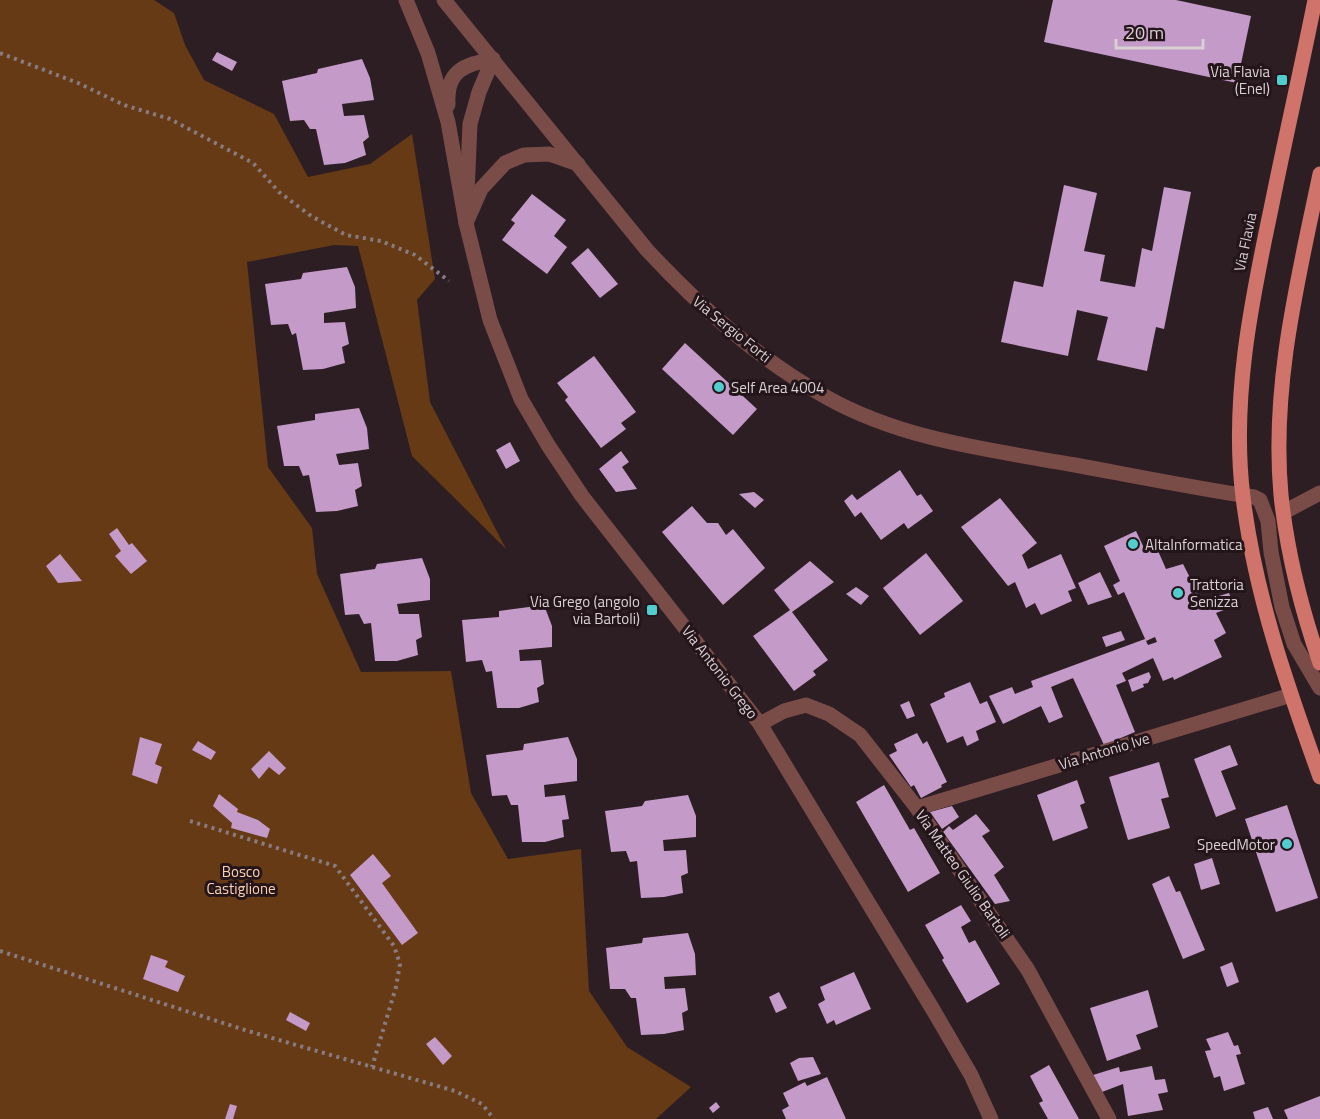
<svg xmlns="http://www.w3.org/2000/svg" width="1320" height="1119" font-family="'Titillium Web',sans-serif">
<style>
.forest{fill:#663a15}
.building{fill:#c39ac8}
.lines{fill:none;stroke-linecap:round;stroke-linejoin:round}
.path{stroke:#897c81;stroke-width:4;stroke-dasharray:3 4.5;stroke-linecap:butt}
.minor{stroke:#7a4c48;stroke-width:15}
.major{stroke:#d0736a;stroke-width:15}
.poi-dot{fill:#52cdce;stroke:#23151a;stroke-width:2}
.labels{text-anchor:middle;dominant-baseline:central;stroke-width:6;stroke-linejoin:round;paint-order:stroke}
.poi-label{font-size:15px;fill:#dad0d3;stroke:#23151a;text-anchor:end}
.street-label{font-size:15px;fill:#dad0d3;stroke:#23151a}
.park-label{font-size:15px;fill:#ffd2b2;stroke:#23151a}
</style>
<rect width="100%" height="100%" fill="#2d1e24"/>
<polygon class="forest" points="0,0 154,0 174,13 185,45 204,80 274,114 308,177 370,164 412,134 435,279 417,300 430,402 506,549 412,456 358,246 334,245 247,262 268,467 312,528 317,574 361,672 451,671 471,793 508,859 581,849 589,991 627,1047 691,1087 656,1119 0,1119"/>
<g class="building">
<polygon points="1053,0 1176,0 1251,16 1237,83 1044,42"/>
<polygon points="217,52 237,62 232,71 212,60"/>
<polygon points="362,59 370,78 374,100 342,104 344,116 364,115 369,137 363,142 366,155 345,163 324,165 316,129 310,129 304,120 290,121 282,81 317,73 318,69"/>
<polygon points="1064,185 1097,193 1084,251 1105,255 1100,281 1135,287 1142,248 1152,251 1164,187 1191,192 1164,329 1156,327 1147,371 1097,360 1108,317 1077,310 1068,356 1001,342 1014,281 1043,287"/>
<polygon points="532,194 566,220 554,236 567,247 547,274 502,240 515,223 511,220"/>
<polygon points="588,248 618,284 600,298 571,263"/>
<polygon points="347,267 355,287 356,308 324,313 324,323 345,322 349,344 342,347 345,363 323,369 303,370 296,333 292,335 288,324 271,325 265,284 301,279 303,273"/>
<polygon points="685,343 757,409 733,435 662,369"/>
<polygon points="594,356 636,412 621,423 626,429 601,448 565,400 568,397 557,383"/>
<polygon points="359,408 367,428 369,449 336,454 339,465 358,463 362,486 355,490 358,506 337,511 316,512 309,475 303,476 299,466 284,466 277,426 315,420 315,414"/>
<polygon points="510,442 520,461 506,469 496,450"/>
<polygon points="621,451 629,462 622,467 637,489 616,492 599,469"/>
<polygon points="900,470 917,496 921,494 933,511 908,529 904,523 881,540 861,512 855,517 844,501 852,494 857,500"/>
<polygon points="754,492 764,500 755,508 739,494"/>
<polygon points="1000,498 1037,543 1022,555 1028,569 1061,554 1076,588 1068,591 1072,601 1041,615 1035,603 1026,608 1015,582 1008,586 961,527"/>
<polygon points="692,506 707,523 718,523 726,535 733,529 765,568 723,605 662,532"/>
<polygon points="117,528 129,545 132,543 147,561 131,574 115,556 121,551 109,534"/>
<polygon points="1136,531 1144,548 1155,544 1166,569 1183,564 1202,601 1229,593 1234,606 1216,613 1226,633 1214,640 1222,657 1174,680 1173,677 1163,681 1153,658 1122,673 1126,681 1116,685 1135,732 1104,745 1073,678 1051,687 1063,717 1049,723 1041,706 1003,724 989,696 1012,687 1015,694 1033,687 1031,681 1145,639 1148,645 1157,642 1155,637 1146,641 1124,592 1118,595 1113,585 1120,581 1104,546"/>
<polygon points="926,553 963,601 920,635 883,588"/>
<polygon points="60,554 82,581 58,583 46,566"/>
<polygon points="422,558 430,579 430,600 397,604 399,614 419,614 422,637 416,640 418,655 397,661 375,661 371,623 364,624 359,614 345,615 340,574 375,569 377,564"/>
<polygon points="810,561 834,582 792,612 828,660 813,671 816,675 794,691 753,636 790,610 774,590"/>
<polygon points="1100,572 1112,597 1088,605 1078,583"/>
<polygon points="856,587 869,596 861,605 846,594"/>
<polygon points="544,605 552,626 552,647 519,650 520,661 541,660 544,684 537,688 539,702 519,708 497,708 492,671 486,672 482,660 466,662 462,620 499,617 499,611"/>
<polygon points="1121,631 1125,640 1106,647 1102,637"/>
<polygon points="1149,672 1151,677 1148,683 1143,684 1144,687 1132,692 1128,680"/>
<polygon points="970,682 980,704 987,701 996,722 976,731 979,740 967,746 963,736 947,743 930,704 945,697 944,693"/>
<polygon points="909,701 915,716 907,719 900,705"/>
<polygon points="917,733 923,744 927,741 947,782 941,785 942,787 921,798 914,785 911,787 889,755 897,751 894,744"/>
<polygon points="140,737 162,744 155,764 162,767 157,784 132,775"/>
<polygon points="568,737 577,759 577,781 544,785 545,797 565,795 569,819 562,820 564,837 545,842 522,842 518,805 511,805 507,795 492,796 486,755 523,750 524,744"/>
<polygon points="198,741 216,752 211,760 192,750"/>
<polygon points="1230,745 1238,765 1221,771 1236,809 1216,817 1194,759"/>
<polygon points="269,751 286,768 279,775 269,767 259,779 251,769"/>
<polygon points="1159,762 1169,797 1161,799 1170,828 1128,840 1109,777"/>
<polygon points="1077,780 1085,803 1080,805 1088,828 1053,841 1037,795"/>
<polygon points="884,785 910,830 914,828 940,873 908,892 856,802"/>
<polygon points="219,794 238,809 237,812 258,820 270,829 267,838 231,828 232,823 213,806"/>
<polygon points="688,795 696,816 696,837 663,840 664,851 686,850 688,873 681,876 683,893 664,897 641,898 637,861 630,862 626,851 611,852 605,811 642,806 645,801"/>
<polygon points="1287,805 1318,898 1276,912 1245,819"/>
<polygon points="952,806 959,817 942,829 930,812"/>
<polygon points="976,814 990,831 982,836 1004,867 994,875 1010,901 995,904 943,832 949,826 953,830"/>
<polygon points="373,854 391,876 382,883 418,933 402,945 350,875"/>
<polygon points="1212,858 1220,884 1201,890 1194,864"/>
<polygon points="1169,876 1176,892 1180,891 1205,950 1183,959 1152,884"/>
<polygon points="961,905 971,921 961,927 969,943 975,940 1000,984 967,1003 942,960 944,958 925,925"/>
<polygon points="688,933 695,954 696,975 664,977 665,989 685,988 688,1010 682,1013 684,1030 664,1034 641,1035 636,998 631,998 625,989 610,989 606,948 642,943 643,938"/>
<polygon points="151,955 168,961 165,967 185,976 178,992 143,979"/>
<polygon points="1232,962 1239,982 1227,987 1220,967"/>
<polygon points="854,972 871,1009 836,1025 834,1020 827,1024 818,1004 825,1000 820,987"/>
<polygon points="1148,990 1158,1027 1136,1035 1141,1049 1107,1061 1090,1008"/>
<polygon points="779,992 787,1008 776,1013 769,997"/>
<polygon points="290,1012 310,1023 306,1031 286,1020"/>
<polygon points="1228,1032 1234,1046 1238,1045 1241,1054 1236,1055 1245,1084 1224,1091 1220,1076 1214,1078 1205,1051 1211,1050 1206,1039"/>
<polygon points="435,1037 452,1056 443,1065 426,1044"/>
<polygon points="813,1057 821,1074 798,1081 790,1063 799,1058"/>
<polygon points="1049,1065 1079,1119 1048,1119 1039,1103 1043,1101 1030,1076"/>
<polygon points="1152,1066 1155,1080 1165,1079 1168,1092 1158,1094 1163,1110 1128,1116 1123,1084 1102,1092 1093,1075 1119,1067 1120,1072"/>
<polygon points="827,1077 846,1119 786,1119 782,1110 789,1106 783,1093 805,1082 807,1086"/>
<polygon points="1320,1096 1320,1119 1288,1119 1284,1110"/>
<polygon points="716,1102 720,1107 713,1113 709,1108"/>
<polygon points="230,1104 237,1106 233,1119 225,1119"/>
<polygon points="1268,1107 1273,1119 1255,1119 1253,1112"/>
</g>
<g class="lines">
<g class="path">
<polyline points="0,53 78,83 124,105 170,119 253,163 279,192 311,216 346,235 381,241 415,255 449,281"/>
<polyline points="190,821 335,866 394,946 400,964 396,987 372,1067"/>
<polyline points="0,951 248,1031 455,1091 482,1104 494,1119"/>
</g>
<g class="minor">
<polyline points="406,0 428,53 448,122 466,223 490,320 521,399 548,445 582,496 760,724 932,1008 971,1075 991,1119"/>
<path d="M444 0 647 250C700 307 757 358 826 397 902 440 991 450 1075 465 1135 476 1194 488 1254 497L1260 500 1268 521 1271 552 1282 607 1294 644 1320 688"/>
<path d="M448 105C446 71 463 65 493 59"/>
<polyline points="467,193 470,124 479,92 493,59"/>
<polyline points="466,223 481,189 505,163 524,155 549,154 578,164"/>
<polyline points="1284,512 1320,493"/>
<polyline points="760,724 784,711 806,705 829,714 860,735 917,808 1028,970 1109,1119"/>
<polyline points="917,808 1291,695"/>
</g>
<g class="major">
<path d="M1315 0C1301 70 1285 139 1271 209 1251 303 1231 401 1243 497 1255 595 1287 685 1320 777"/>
<path d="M1320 174C1298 279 1271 387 1281 495 1287 552 1301 608 1320 663"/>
</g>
</g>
<g class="poi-dot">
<rect x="1276" y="74" width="12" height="12" rx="3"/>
<circle cx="719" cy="387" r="6"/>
<circle cx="1133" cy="544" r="6"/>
<circle cx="1178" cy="593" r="6"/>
<rect x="646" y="604" width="12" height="12" rx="3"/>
<circle cx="1287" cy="844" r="6"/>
</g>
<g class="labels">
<g class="poi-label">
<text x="1270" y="71">Via Flavia<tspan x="1270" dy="17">(Enel)</tspan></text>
<text x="731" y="387" text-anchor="start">Self Area 4004</text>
<text x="1145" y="544" text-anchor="start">AltaInformatica</text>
<text x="1190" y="584" text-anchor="start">Trattoria<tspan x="1190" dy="17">Senizza</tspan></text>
<text x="640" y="601">Via Grego (angolo<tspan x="640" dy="17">via Bartoli)</tspan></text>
<text x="1275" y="844">SpeedMotor</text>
</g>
<g class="street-label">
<text transform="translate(1245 242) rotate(-78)">Via Flavia</text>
<text transform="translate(732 329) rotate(39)">Via Sergio Forti</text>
<text transform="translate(720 672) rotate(52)">Via Antonio Grego</text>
<text transform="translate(1104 751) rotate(-17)">Via Antonio Ive</text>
<text transform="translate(963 874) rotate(55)">Via Matteo Giulio Bartoli</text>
</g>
<g class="park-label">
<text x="241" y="871">Bosco<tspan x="241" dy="17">Castiglione</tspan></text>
</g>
</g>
<path d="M1116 39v9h87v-9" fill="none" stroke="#dad0d3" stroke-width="3"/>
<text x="1125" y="39" font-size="18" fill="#dad0d3" stroke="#23151a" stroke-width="4.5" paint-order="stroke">20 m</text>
</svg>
